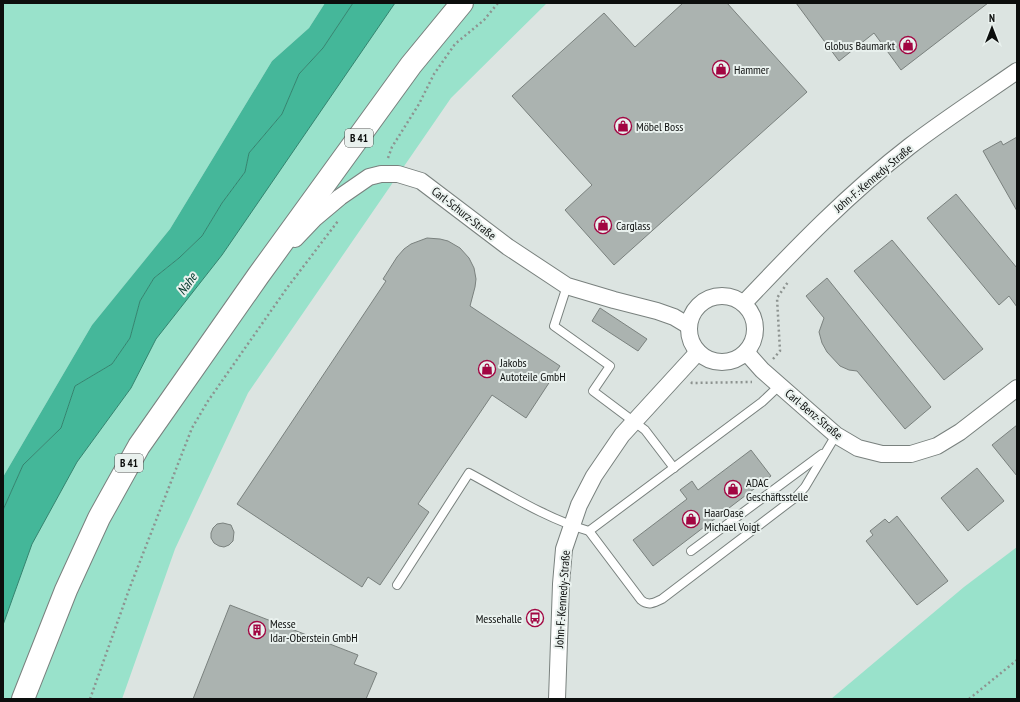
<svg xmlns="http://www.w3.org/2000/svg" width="1020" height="702" font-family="'PT Sans Narrow',sans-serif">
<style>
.green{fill:#99e2cb}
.forest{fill:#45b79a}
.water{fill:#44b799;stroke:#33846f}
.building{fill:#abb3b0;stroke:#7a817e}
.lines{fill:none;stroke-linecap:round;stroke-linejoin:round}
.service-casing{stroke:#79817e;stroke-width:10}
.minor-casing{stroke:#79817e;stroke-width:18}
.primary-casing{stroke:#79817e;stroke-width:24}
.path{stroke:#8d9390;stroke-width:2.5;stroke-dasharray:2 3;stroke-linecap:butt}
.service{stroke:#fff;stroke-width:8}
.minor{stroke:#fff;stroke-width:16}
.primary{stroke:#fff;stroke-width:22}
.labels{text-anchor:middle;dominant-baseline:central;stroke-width:4;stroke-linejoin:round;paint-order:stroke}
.shield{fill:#e9f1ee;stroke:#4e5250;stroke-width:1}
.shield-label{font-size:11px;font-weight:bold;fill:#0c0e0d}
.poi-label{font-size:12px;fill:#0c0e0d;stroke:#e9f1ee;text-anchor:start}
.street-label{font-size:12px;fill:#0c0e0d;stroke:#e9f1ee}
.water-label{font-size:13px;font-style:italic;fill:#00362a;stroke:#e9f1ee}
</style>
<rect width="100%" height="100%" fill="#dce4e1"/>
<g class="green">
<polygon points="3,3 325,3 309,28 272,61 170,229 92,325 3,477"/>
<polygon points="395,3 547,3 451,98 248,393 175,549 122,699 3,699 3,625 32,544 77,462 131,388 156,339 222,255"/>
<polygon points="1017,547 1017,699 831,699 964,587"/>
</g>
<polygon class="forest" points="325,3 353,3 323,48 299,74 282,114 249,153 245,172 222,203 202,236 179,258 154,278 140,301 130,338 112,364 75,386 61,428 23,465 3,510 3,477 92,325 170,229 272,61 309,28"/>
<polygon class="water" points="353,3 395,3 222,255 156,339 131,388 77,462 32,544 3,625 3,510 23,465 61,428 75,386 112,364 130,338 140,301 154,278 179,258 202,236 222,203 245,172 249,153 282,114 299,74 323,48"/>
<g class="building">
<polygon points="683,3 727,3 807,92 614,265 565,210 592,185 512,96 604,13 635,47"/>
<polygon points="796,3 988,3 901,70 874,33 839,61"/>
<polygon points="1017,137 1017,211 983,151 1001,141 1003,145"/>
<polygon points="956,194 1017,268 1017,307 1009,296 999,305 927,218"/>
<polygon points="427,238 440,239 448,241 460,248 469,258 474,268 476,279 475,287 470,306 560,366 526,418 492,395 418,504 429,512 380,585 368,577 362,587 237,504 386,281 383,279 397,257 404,249 411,244"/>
<polygon points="892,240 983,349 944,380 854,271"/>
<polygon points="827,278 931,407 905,429 857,371 849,370 840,366 827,352 822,343 819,332 824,318 806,296"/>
<polygon points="600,308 647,339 638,351 592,321"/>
<polygon points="1017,425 1017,476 992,445"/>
<polygon points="751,450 771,476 653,566 633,540 687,499 680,490 692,481 698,490"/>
<polygon points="977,468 1004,501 968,531 941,498"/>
<polygon points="897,516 948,581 917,605 866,541 873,535 870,531 885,519 889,523"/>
<polygon points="223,523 231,525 234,532 233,541 229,545 224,547 219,546 214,543 211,538 211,533 213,528 217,524"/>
<polygon points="230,605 358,655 354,664 377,673 366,699 193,699"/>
</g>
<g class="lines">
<g class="service-casing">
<g id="service">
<polyline points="567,286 554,326 610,366 593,391 645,430 674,468"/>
<path d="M589 531 641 600C648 606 654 603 662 599L796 497 805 487 836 435"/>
<polyline points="691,551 822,454"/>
<path d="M397 585 469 473C508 494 547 519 589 531L762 402 780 385"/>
</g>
</g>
<g class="minor-casing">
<g id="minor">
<polyline points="295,239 315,218 340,197 369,177 381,174 398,174 421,181 508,247 567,286 614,300 657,311 674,317 689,326"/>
<circle cx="722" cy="329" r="33"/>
<path d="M744 303C796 248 849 193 910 146 944 120 981 96 1017 71"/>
<polyline points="746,352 762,370 836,435 858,448 882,454 911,454 937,446 960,432 1017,388"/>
<polyline points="557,699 561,584 564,549 579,505 594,476 622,435 698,352"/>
</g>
</g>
<g class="primary-casing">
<polyline id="primary" points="23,699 66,590 99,518 139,446 258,276 411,65 462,3"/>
</g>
<g class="path">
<polyline points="388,158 392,147 419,104 434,74 455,44 484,20 498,3"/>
<polyline points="773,359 780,351 777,298 788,282"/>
<polyline points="691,382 692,383 752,382"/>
<polyline points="90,699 130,587 192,428 208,401 287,288 338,221"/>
<polyline points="969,699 1017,660"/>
</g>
<use href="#service" class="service"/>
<use href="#minor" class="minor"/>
<use href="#primary" class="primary"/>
</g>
<defs>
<g id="shop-ring" transform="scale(0.9)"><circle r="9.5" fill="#e9f1ee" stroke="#a20642" stroke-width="1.5"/><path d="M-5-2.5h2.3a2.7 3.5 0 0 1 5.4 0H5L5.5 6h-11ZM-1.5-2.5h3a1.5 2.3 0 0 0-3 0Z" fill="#a20642"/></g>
<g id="bus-ring" transform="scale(0.9)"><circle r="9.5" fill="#e9f1ee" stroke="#a20642" stroke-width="1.5"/><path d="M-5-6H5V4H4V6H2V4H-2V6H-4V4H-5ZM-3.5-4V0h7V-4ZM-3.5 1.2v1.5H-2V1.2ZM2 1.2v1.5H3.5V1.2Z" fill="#a20642"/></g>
<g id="building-ring" transform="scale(0.9)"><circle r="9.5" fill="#e9f1ee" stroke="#a20642" stroke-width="1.5"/><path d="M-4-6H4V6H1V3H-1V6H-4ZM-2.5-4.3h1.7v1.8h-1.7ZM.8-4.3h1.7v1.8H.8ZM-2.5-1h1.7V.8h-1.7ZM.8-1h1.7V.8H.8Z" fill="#a20642"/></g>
</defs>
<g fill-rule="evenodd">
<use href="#shop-ring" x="908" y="45"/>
<use href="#shop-ring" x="721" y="69"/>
<use href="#shop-ring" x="623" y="126"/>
<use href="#shop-ring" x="603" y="225"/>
<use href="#shop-ring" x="487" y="369"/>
<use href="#shop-ring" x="733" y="489"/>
<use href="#shop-ring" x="691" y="519"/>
<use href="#bus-ring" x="535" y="618"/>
<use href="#building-ring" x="257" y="630"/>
</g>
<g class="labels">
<g class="shield">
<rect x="345" y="129" width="28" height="18" rx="3"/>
<rect x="115" y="454" width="28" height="18" rx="3"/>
</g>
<g class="shield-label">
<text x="359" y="138">B 41</text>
<text x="129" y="463">B 41</text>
</g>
<g class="poi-label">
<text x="895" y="45" text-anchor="end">Globus Baumarkt</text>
<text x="734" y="69">Hammer</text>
<text x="636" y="126">Möbel Boss</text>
<text x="616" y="225">Carglass</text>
<text x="500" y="362">Jakobs<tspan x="500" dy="14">Autoteile GmbH</tspan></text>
<text x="746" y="482">ADAC<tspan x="746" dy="14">Geschäftsstelle</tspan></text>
<text x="704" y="512">HaarOase<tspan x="704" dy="14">Michael Voigt</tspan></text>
<text x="522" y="618" text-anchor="end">Messehalle</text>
<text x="270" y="623">Messe<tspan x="270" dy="14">Idar-Oberstein GmbH</tspan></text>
</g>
<g class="street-label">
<text transform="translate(873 178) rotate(-40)">John-F.-Kennedy-Straße</text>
<text transform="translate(464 213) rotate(38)">Carl-Schurz-Straße</text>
<text transform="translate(814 414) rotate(40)">Carl-Benz-Straße</text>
<text transform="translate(562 599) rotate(-86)">John-F.-Kennedy-Straße</text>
</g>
<g class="water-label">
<text transform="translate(187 284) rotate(-54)">Nahe</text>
</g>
</g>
<rect width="1020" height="702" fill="none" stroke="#0c0e0d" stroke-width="8"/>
<g transform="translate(992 28)" stroke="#e9f1ee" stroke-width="3" paint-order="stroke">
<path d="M0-3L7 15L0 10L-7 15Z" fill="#0c0e0d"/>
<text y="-6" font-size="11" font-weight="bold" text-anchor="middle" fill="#0c0e0d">N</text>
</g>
</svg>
